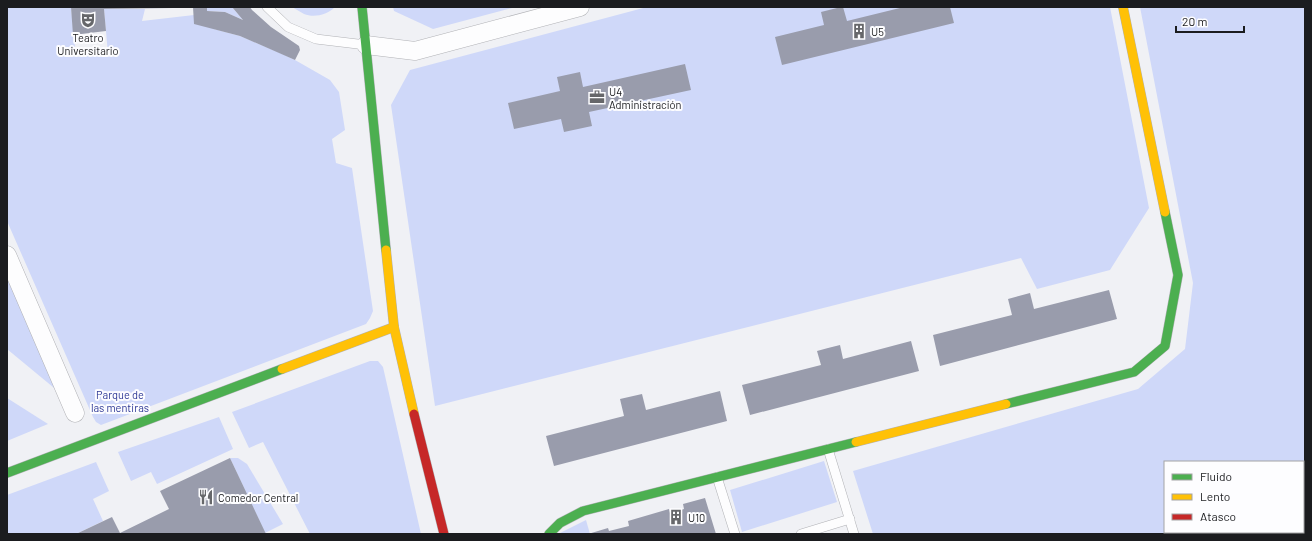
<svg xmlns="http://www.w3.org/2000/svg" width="1312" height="541" font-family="Barlow,sans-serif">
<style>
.green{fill:#cfd8f9;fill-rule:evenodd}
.building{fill:#999cac}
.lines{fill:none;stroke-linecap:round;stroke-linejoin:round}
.lane-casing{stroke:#b1b2b6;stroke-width:10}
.street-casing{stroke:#b1b2b6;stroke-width:19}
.fast-casing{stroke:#b1b2b6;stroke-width:10}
.slow-casing{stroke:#b1b2b6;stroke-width:10}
.jam-casing{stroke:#b1b2b6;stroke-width:10}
.lane{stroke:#fdfdfe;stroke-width:9}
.street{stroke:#fdfdfe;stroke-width:18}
.fast{stroke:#4caf50;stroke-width:9}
.slow{stroke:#ffc107;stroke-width:9}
.jam{stroke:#c62828;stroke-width:9}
.labels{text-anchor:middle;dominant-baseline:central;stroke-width:4;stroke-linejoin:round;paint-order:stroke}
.poi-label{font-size:11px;fill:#1b1c1f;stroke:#fdfdff;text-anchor:start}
.park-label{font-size:11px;fill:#2c3795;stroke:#fdfdff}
</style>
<rect width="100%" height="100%" fill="#f0f1f5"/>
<g class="green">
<polygon points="7,7 71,7 76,57 108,54 104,9 145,9 142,21 194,15 214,29 240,36 278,52 295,60 330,80 339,92 345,130 332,139 336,163 352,168 373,311 370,318 366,324 101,425 96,422 93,417 7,221"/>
<polygon points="214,7 232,7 243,20 225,12 207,11 207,8"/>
<path d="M292 7H335C327 15 314 18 304 14 300 12 296 9 292 7Z"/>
<polygon points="393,7 516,7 433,29 394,11"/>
<polygon points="647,7 1110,7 1149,208 1110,270 1037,289 1021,258 435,406 391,105 410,70"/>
<path d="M1140 7H1305V534H873L853 471 1138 389 1185 349 1193 283ZM1165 462H1303V532H1165Z"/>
<polygon points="7,271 59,392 7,349"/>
<polygon points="370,361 378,361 383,367 421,534 310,534 263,442 249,448 232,412"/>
<polygon points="7,398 48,424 7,441"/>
<polygon points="219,417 233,449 157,484 151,472 131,481 118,452"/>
<polygon points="230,458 238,458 247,464 283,524 265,533"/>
<polygon points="824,461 837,502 742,532 730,490"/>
<polygon points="96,462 109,491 93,499 103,521 76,534 7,534 7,495"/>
<polygon points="586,520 590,534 558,534"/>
</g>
<g class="building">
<polygon points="71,7 173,7 173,8 104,9 106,31 73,35"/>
<polygon points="193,7 207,7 207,11 225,12 243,20 232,7 250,7 252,10 271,27 299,46 300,50 295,60 240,36 194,24"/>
<polygon points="841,7 843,7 847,21 904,7 950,7 954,23 782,65 775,37 824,25 821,12"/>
<polygon points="685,64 691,90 589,112 592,126 564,132 561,119 514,129 508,103 560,91 557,77 580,72 583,87"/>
<polygon points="1109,290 1117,319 940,366 933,335 1012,315 1008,299 1030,293 1034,309"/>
<polygon points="911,341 919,371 750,415 742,385 821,365 817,351 828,348 840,345 843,359"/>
<polygon points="720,391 727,421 554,466 546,436 624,416 620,399 642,394 646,410"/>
<polygon points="230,458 266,534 76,534 112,517 120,533 169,509 160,491"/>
<polygon points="705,498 716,534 588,534 608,528 609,531 629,526 628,521 669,509 670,513 684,509 683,504"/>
</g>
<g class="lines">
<g class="lane-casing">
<g id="lane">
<polyline points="267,7 288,27 316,39 366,45"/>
<polyline points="828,449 854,534"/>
<polyline points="717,477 735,534"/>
<polyline points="801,534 850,519"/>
</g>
</g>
<g class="street-casing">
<g id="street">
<polyline points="366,45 415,51 580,7"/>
<polyline points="7,255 75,413"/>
</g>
</g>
<g class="fast-casing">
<g id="fast">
<polyline points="362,7 386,250"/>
<polyline points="1006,404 1134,372 1165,346 1178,275 1165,212"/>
<polyline points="7,473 282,369"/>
<polyline points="549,534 560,523 583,511 856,442"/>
</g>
</g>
<g class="slow-casing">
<g id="slow">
<polyline points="1123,7 1165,212"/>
<polyline points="386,250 394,327 414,414"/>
<polyline points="282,369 394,327"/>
<polyline points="856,442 1006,404"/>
</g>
</g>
<g class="jam-casing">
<polyline id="jam" points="414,414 444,534"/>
</g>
<use href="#lane" class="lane"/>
<use href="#street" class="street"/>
<use href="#fast" class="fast"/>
<use href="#slow" class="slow"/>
<use href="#jam" class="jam"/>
</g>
<defs>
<g id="theatre-bare" transform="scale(1.2)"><path d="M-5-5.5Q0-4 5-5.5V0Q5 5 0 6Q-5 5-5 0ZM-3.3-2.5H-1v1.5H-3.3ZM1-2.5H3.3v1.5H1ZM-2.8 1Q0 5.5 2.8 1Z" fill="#66676a" stroke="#fdfdff" stroke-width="2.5" paint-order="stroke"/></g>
<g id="building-bare" transform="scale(1.2)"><path d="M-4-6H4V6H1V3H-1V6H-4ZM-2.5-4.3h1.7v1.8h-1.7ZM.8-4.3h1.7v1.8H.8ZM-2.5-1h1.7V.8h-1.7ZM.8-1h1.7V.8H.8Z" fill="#66676a" stroke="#fdfdff" stroke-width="2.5" paint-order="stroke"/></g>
<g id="office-bare" transform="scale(1.2)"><path d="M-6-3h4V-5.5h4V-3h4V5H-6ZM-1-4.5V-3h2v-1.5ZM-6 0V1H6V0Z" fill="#66676a" stroke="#fdfdff" stroke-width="2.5" paint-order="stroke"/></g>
<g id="restaurant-bare" transform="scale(1.2)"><path d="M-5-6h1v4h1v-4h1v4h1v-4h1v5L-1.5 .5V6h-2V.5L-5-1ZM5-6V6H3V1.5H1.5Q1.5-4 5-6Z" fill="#66676a" stroke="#fdfdff" stroke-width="2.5" paint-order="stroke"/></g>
</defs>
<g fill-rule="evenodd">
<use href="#theatre-bare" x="88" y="20"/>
<use href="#building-bare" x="859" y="31"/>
<use href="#office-bare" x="597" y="97"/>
<use href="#restaurant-bare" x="206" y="497"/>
<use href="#building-bare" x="676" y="517"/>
</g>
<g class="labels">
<g class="poi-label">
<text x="871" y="31">U5</text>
<text x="88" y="37" text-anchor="middle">Teatro<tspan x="88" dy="13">Universitario</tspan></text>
<text x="609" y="91">U4<tspan x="609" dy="13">Administración</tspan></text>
<text x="218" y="497">Comedor Central</text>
<text x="688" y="517">U10</text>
</g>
<g class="park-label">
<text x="120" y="394">Parque de<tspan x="120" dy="13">las mentiras</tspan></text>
</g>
</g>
<rect width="1312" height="541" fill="none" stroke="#1b1c1f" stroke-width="16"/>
<rect x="1164" y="461" width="140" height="72" fill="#fdfdff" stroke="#a3a3a5"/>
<rect x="1172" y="474" width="20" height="6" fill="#4caf50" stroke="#a3a3a5"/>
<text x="1200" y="481" font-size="12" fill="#1b1c1f">Fluido</text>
<rect x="1172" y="494" width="20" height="6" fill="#ffc107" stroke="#a3a3a5"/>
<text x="1200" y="501" font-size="12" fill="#1b1c1f">Lento</text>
<rect x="1172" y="514" width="20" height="6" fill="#c62828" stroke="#a3a3a5"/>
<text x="1200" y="521" font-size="12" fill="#1b1c1f">Atasco</text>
<path d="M1176 26v6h68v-6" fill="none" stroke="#1b1c1f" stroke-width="2"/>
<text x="1182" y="26" font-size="12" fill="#1b1c1f" stroke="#fdfdff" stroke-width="3" paint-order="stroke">20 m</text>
</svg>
